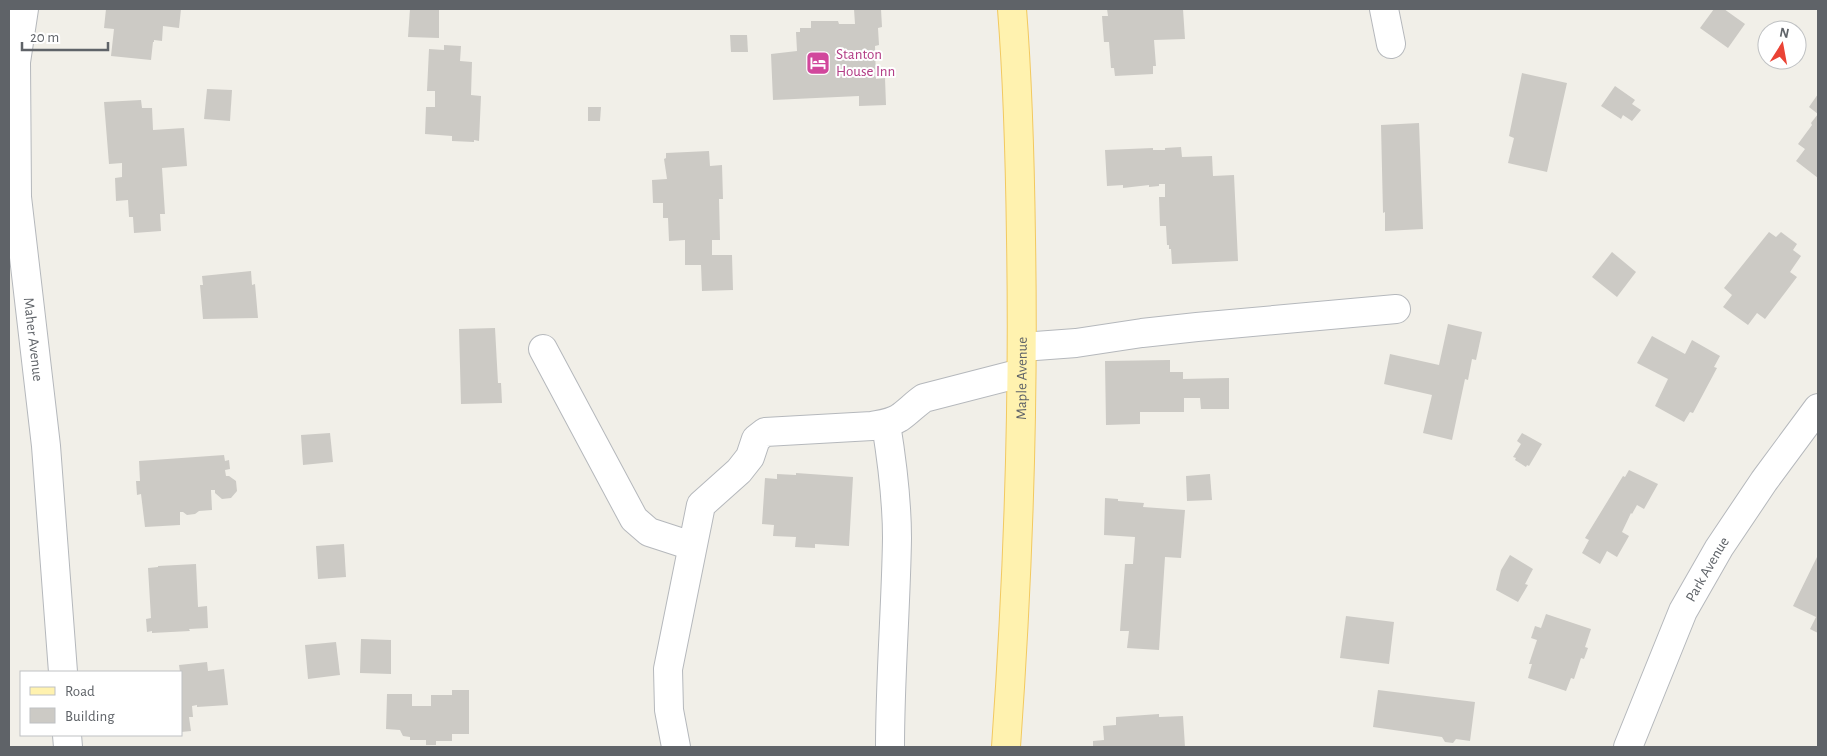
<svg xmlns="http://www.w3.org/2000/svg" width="1827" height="756" font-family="'Alegreya Sans',sans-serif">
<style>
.building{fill:#cccac5}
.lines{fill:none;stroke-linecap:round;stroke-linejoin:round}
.minor-casing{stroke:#b5b8bc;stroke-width:30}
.major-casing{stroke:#f2c960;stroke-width:30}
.minor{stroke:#fff;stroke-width:28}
.major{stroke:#fff2af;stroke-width:28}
.labels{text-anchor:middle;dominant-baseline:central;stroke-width:4;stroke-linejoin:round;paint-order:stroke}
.hotel-label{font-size:15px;fill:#b23c85;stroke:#fff;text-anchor:start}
.street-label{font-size:15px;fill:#5f6368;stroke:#fff}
</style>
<rect width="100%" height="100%" fill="#f1efe8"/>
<g class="building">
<polygon points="106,9 181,9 179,28 163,26 162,41 154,40 154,42 153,42 151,60 111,56 114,29 104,28"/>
<polygon points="410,9 439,9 439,38 408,37"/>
<polygon points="854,9 881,9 882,27 878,28 879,45 875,46 876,79 885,78 886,105 859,106 859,96 773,100 771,54 797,51 796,32 800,32 800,28 811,28 811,21 838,21 839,24 855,24"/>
<polygon points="1107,9 1183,9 1185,39 1154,40 1156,66 1153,66 1153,74 1115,76 1114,68 1111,68 1109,42 1104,42 1102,16 1108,16"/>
<polygon points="1714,9 1724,9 1745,24 1728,48 1700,28"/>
<polygon points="730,35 747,35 748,52 731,52"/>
<polygon points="444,45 461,46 460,61 472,62 471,95 481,96 479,141 474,140 474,142 452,141 452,136 425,134 426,107 435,107 435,91 427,91 429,49 444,50"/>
<polygon points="1522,73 1567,83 1547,172 1508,163 1514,138 1509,136"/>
<polygon points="1615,86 1635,100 1632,104 1641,110 1632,121 1623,115 1621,119 1601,106"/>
<polygon points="207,89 232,90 230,121 204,119"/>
<polygon points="1818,94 1818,178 1796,161 1805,149 1798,144 1812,125 1811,123 1818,114 1809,107"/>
<polygon points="141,100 142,108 152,108 153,130 184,128 187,166 162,168 165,214 160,214 161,231 134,233 133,217 129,217 128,200 116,201 115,178 122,177 122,163 109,164 104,102"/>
<polygon points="588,107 601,107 600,121 588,121"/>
<polygon points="1419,123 1423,229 1385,231 1385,212 1383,213 1381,125"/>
<polygon points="1181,147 1182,157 1212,156 1213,176 1234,175 1238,261 1172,264 1171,249 1169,249 1169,245 1167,245 1166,226 1160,226 1159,197 1165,197 1165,184 1159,184 1159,186 1149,187 1149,185 1123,188 1123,185 1107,186 1105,150 1153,148 1153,150 1165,150 1165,148"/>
<polygon points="709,151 710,166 722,165 723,199 719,199 720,240 712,240 712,255 732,255 733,290 702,291 701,265 685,265 685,240 669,241 668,218 663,218 663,203 653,203 652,180 667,179 664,159 666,158 666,153"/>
<polygon points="1769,232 1776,237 1781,232 1797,244 1793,250 1801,256 1790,272 1797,277 1765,319 1757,313 1748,325 1723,307 1732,295 1724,288"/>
<polygon points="1612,252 1636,272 1617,297 1592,277"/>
<polygon points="251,271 252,285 255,284 258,318 203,319 200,285 203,285 202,276"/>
<polygon points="1448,324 1482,332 1476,360 1472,359 1468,380 1465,379 1452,440 1423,433 1432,395 1384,384 1390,354 1439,365"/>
<polygon points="495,328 498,383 501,383 502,403 461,404 459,329"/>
<polygon points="1652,336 1685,354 1692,340 1720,356 1714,367 1717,368 1693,413 1690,412 1684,422 1655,406 1668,379 1637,363"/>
<polygon points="1170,360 1170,372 1183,372 1183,379 1229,378 1229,409 1201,409 1200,398 1184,398 1184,412 1140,412 1140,424 1106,425 1105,361"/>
<polygon points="330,433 333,462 303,465 301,435"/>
<polygon points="1522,433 1542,444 1529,466 1527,465 1526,467 1515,460 1516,458 1513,457 1521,444 1517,441"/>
<polygon points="224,455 225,461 229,460 230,469 225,470 226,476 229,476 236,481 237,491 231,498 222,499 215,493 215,490 211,490 212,510 199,511 195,514 187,515 183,512 180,512 180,525 145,527 141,494 137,495 136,481 140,481 139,461"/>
<polygon points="1629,470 1658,484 1644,509 1637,505 1632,514 1631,513 1622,532 1629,536 1617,557 1607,551 1600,564 1582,553 1589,540 1585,538 1623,476 1625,477"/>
<polygon points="796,473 853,477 849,546 815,544 815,548 795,547 796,537 773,536 774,525 762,524 765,478 777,479 777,474 796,475"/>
<polygon points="1210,474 1212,500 1187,501 1186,476"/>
<polygon points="1105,498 1118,499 1118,501 1144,503 1143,507 1185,510 1181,558 1165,557 1159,650 1127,648 1129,631 1120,631 1125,564 1133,564 1135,537 1104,535"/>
<polygon points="344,544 346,577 318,579 316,546"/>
<polygon points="1510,555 1533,569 1525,584 1528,585 1518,602 1496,590 1501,570"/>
<polygon points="1818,555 1818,633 1810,629 1816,617 1793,606"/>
<polygon points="196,564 198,607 207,606 208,628 189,629 190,631 152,633 152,631 147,632 146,619 151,618 148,568 158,567 158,566"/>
<polygon points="1546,614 1591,629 1585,647 1588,648 1584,659 1581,658 1574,679 1571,678 1566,691 1528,678 1532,664 1529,664 1537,640 1531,638 1535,626 1541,628"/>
<polygon points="1346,616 1394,622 1389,664 1340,658"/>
<polygon points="361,639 391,640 391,674 360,673"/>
<polygon points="336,642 340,675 308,679 305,645"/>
<polygon points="207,662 208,671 224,669 228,705 197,707 197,705 192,706 193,717 189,717 191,731 181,732 181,672 180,672 179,665"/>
<polygon points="452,690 469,690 469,734 452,734 452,741 436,741 436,745 426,745 426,740 410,740 410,737 403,736 400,730 386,729 387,694 412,694 412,706 431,706 431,695 452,695"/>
<polygon points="1378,690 1475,702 1470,741 1456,739 1453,743 1445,742 1442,737 1373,727"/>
<polygon points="1159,714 1159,717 1183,716 1185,747 1093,747 1093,741 1104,740 1103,726 1116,725 1116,717"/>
</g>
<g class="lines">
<g class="minor-casing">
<g id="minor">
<path id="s1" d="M24 9 16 62 17 197 46 446 63 672"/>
<polyline points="1384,9 1391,44"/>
<polyline points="1022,347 1076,343 1142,333 1197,327 1396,309"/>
<polyline points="543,349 634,519 649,532 692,546"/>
<path d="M886 424C892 461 897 500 897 538 896 607 890 677 890 747"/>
<polyline points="67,735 68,747"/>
<path d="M676 747 669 710 668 669 701 505 739 471 750 457 756 439 765 432 872 426C882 424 891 423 899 418 908 412 915 404 924 398L1021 373"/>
<path id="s2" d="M1628 747 1683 611 1719 548 1764 481 1818 408"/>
</g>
</g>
<g class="major-casing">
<g id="major">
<path id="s3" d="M1006 747C1018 578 1024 408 1021 239 1020 162 1018 85 1012 9"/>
</g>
</g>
<use href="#minor" class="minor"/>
<use href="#major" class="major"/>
</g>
<defs>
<g id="hotel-square" transform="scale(1.25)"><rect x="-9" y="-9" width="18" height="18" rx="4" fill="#d1479c" stroke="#fff"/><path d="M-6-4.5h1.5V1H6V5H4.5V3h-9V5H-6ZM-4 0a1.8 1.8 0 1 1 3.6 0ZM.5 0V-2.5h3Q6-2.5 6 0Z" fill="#fff"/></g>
</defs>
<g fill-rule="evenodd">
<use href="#hotel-square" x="818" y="63"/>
</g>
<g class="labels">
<g class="hotel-label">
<text x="836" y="54">Stanton<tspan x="836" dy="17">House Inn</tspan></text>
</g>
<g class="street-label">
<text stroke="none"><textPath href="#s1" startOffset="332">Maher Avenue</textPath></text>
<text stroke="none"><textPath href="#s3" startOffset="369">Maple Avenue</textPath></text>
<text stroke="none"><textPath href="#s2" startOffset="195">Park Avenue</textPath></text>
</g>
</g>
<rect width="1827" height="756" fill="none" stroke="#5f6368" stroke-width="20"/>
<rect x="20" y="671" width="162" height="65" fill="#ffffff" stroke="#bfc1c3"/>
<rect x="30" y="687" width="25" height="8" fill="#fff2af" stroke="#bfc1c3"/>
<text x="65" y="696" font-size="15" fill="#5f6368">Road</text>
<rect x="30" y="708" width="25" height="15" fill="#cccac5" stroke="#bfc1c3"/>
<text x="65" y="721" font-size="15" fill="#5f6368">Building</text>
<g transform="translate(1782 45) rotate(11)"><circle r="24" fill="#ffffff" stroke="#bfc1c3"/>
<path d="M0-4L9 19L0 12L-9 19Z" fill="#ea4335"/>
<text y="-8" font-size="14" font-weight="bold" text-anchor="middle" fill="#5f6368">N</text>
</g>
<path d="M22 42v8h86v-8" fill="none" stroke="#5f6368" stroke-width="2.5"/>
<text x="30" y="42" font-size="15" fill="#5f6368" stroke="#ffffff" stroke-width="4" paint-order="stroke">20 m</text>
</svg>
